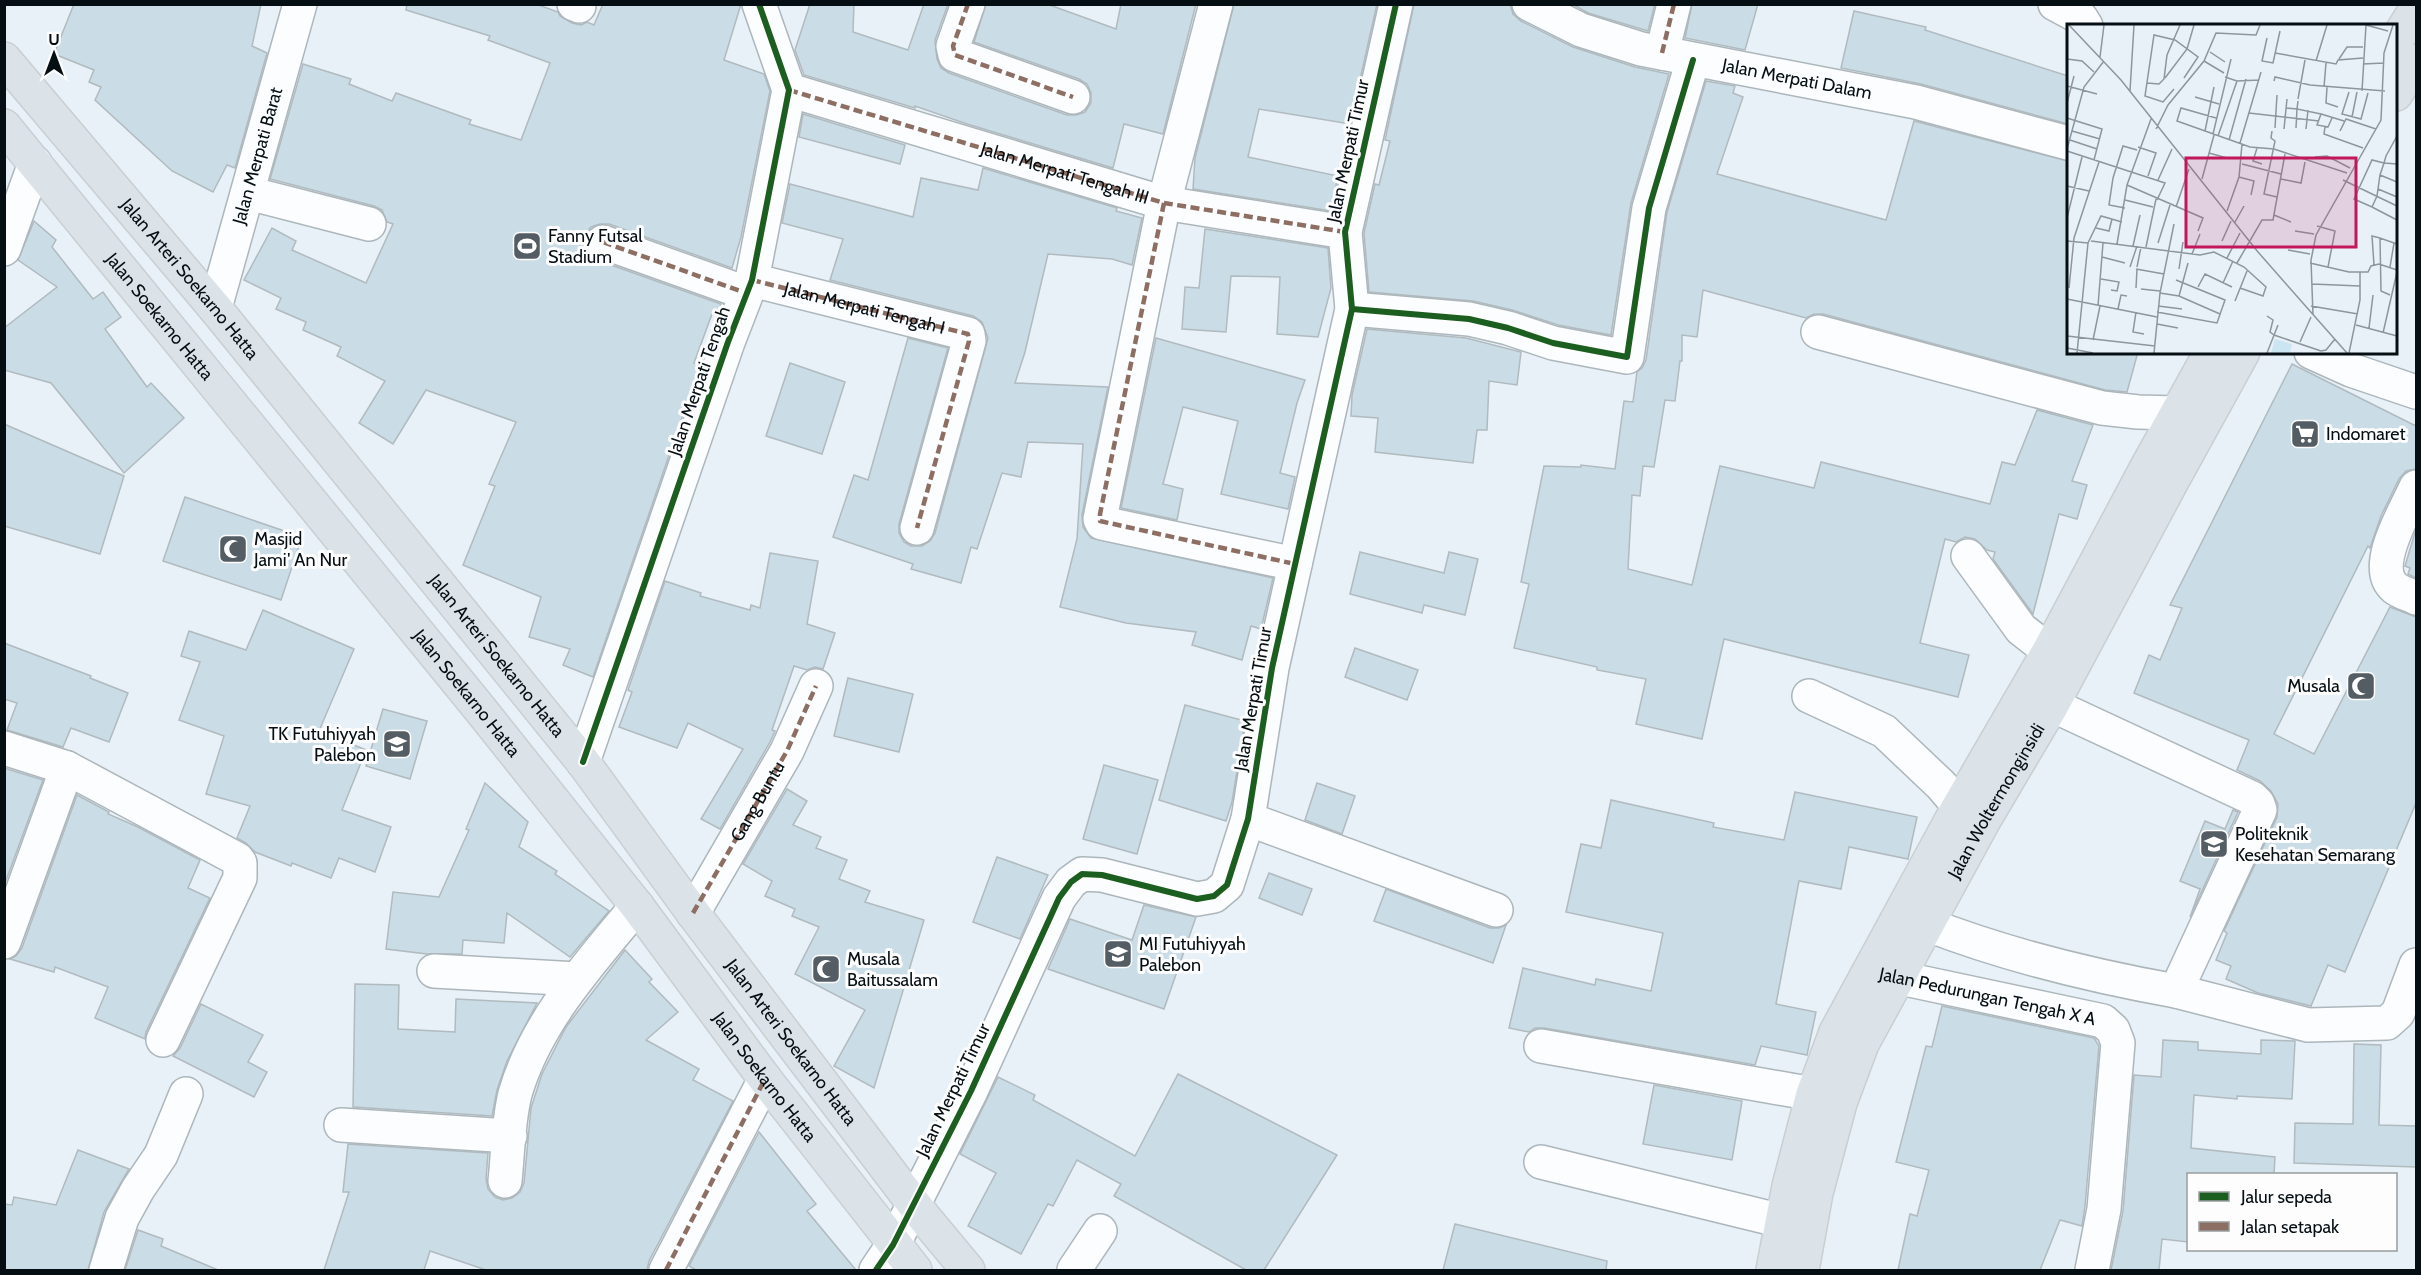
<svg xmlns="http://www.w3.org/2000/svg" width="2421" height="1275" font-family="Cabin,sans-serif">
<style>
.building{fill:#cadce5;stroke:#b0babf;stroke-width:1.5}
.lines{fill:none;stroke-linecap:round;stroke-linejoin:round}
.minor-casing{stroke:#acb6bb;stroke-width:36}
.major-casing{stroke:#c9cfd1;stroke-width:36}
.minor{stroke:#fbfdfe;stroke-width:33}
.major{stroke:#dce3e8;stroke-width:33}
.quiet{stroke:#8d6e63;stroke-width:4.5;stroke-dasharray:9 4.5;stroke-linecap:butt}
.cycleway-casing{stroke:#fdfdfd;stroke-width:10}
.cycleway{stroke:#1b5e20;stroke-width:6}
.labels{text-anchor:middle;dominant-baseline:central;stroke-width:6;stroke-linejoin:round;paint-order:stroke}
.street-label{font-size:18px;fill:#040e13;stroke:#fdfdfd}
.poi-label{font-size:18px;fill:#040e13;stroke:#fdfdfd;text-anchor:start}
.inset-road{fill:none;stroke:#8c969c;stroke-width:1.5}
.view{fill:#c2185b;fill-opacity:0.15;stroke:#c2185b;stroke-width:3}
.inset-edge{fill:none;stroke:#040e13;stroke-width:3}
</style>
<rect width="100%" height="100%" fill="#e7f1f7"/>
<g class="building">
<polygon points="74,4 261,4 252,46 267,53 235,168 227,165 213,192 172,171 95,100 101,87 89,82 94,70 54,54"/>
<polygon points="407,4 536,4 558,12 560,16 572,23 581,25 587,22 594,25 603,4 741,4 724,60 764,74 770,91 741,237 732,268 609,224 600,224 591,227 585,236 585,246 588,254 597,260 721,304 717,316 712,314 694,363 700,365 593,677 563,665 570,649 529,637 541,597 463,565 495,486 489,484 516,422 426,390 393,444 359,423 385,381 337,356 341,347 303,330 306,322 276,309 281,298 244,280 272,228 296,241 292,250 366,283 393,224 387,222 382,210 374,206 270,179 303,64 351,79 349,84 392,101 396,93 471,120 469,124 521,140 550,63 488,40 490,36 406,10"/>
<polygon points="810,4 854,4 853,32 908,50 924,4 948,4 935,40 937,59 941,68 949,73 1067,115 1076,115 1085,112 1091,103 1091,93 1087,84 1079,79 974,42 986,4 1047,4 1116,29 1121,4 1196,4 1163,134 1124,124 1113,168 967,124 915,106 915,108 804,75 795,50"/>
<polygon points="1234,4 1377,4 1350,124 1259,109 1248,157 1338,176 1331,211 1193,189 1195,158"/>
<polygon points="1414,4 1510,4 1513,14 1521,21 1573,47 1635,67 1669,74 1631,203 1611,335 1558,325 1512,310 1473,301 1369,292 1364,233 1375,184 1379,185 1390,141 1385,140"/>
<polygon points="1572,4 1655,4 1648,31 1588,13"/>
<polygon points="1692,4 1758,4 1745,50 1685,38"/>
<polygon points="1854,11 1926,27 1925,30 2068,76 2068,124 1921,84 1841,68"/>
<polygon points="1706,81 1735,86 1733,93 1743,97 1717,174 1886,220 1914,121 2068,161 2068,352 2138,352 2127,392 2105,390 1823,314 1814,314 1806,318 1703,290 1697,337 1682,335 1682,361 1680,361 1675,401 1665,400 1654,467 1643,466 1640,496 1632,495 1628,569 1692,585 1720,466 1814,488 1821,462 1990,504 2002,462 2015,465 2037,410 2093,425 2072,481 2087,485 2077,519 2059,514 2033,614 1993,559 1995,552 1987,550 1975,539 1965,537 1956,542 1945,539 1920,643 1969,655 1958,697 1724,639 1702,739 1636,724 1646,679 1597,670 1597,667 1514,648 1529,584 1521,582 1544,466 1581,467 1581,465 1615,469 1624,401 1633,402 1637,372 1642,368 1646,360 1667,212"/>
<polygon points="803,114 905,145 900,164 799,137"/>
<polygon points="983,168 1117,208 1116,211 1142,218 1132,265 1112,259 1048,254 1025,352 1015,383 1108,387 1082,515 1083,527 1091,538 1273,578 1261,629 1251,626 1242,660 1192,645 1196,632 1126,623 1060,607 1077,539 1083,444 1028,442 1021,477 1002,473 977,549 971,547 961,583 911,569 913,564 833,537 854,475 868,480 908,338 948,348 899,524 899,533 904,542 911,546 922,546 930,541 935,533 988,338 982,322 973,316 830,280 843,239 782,223 790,184 913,217 921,178 978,190"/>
<polygon points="34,221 56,240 52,247 93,299 103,292 121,317 105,329 147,387 151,383 184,418 124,473 51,383 4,370 4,328 57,287 18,260"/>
<polygon points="1205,229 1328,248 1331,288 1318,337 1277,334 1280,277 1231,276 1226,332 1182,329 1185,287 1199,288"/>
<polygon points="1367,329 1466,338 1521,352 1517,385 1489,381 1487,430 1477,430 1473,463 1375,452 1378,418 1351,416 1352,395"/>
<polygon points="1156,338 1305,380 1297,403 1280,473 1295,477 1288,509 1221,494 1238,421 1183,407 1163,484 1183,489 1177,520 1121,508"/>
<polygon points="790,363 845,382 822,454 766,436"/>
<polygon points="2292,364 2416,426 2416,469 2406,471 2399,479 2381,516 2370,548 2368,546 2274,734 2314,754 2390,607 2416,617 2416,803 2345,972 2328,965 2311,1006 2258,993 2226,979 2231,966 2216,960 2227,933 2224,931 2277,817 2278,804 2271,791 2260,781 2237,770 2249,740 2134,693 2149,655 2160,660 2182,608 2170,605"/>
<polygon points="4,424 124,476 100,554 4,526"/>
<polygon points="185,497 302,537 281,600 163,561"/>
<polygon points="2416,529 2416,578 2408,574 2410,568 2405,566"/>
<polygon points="1360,552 1444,573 1449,552 1478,559 1465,615 1424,605 1422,613 1350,594"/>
<polygon points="770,553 818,561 807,624 835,633 823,669 815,667 807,670 794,666 772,730 775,731 770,742 720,829 701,819 743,749 688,723 677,748 619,727 632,692 628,690 665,581 701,593 700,596 750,610 751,605 760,608"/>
<polygon points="263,610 354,649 319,731 366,750 342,810 391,827 375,872 339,858 331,878 292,863 291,866 255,852 246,843 237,838 250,806 206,794 224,736 179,720 200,662 181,656 189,631 246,650"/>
<polygon points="4,643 91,676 90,678 128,693 109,742 71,728 63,747 7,730 17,703 4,699"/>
<polygon points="1355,648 1418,670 1407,700 1345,677"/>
<polygon points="848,678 913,694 899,752 834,736"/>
<polygon points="1185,705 1245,721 1232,802 1226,821 1159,800"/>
<polygon points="383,709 427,721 410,779 366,766"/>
<polygon points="1104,765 1158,780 1137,854 1083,839"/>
<polygon points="4,768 43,780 4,886"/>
<polygon points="485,783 528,822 519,847 557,871 555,874 609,911 570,957 507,913 504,943 463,940 462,954 427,954 386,949 393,892 439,897 469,830 466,829"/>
<polygon points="1317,783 1355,796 1342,834 1305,820"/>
<polygon points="787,789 807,801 793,825 821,837 816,848 847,860 839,879 870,891 865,902 924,920 874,1088 834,1066 865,1010 795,974 819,927 792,916 795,909 765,896 772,881 743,864"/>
<polygon points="1795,792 1917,817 1908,859 1849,847 1841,889 1799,881 1776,1004 1816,1012 1807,1055 1761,1046 1755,1065 1544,1028 1535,1028 1529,1032 1509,1028 1523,968 1595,985 1596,979 1651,991 1663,933 1566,912 1581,844 1601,848 1611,800 1714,823 1713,827 1784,840"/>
<polygon points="77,795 109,812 108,814 138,827 200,860 188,888 210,898 146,1032 145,1039 95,1018 108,987 55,967 54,972 10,959 16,956 22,948"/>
<polygon points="2233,810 2238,812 2190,917 2200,889 2180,881 2205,821 2225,829"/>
<polygon points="997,857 1048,875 1020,939 973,922"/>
<polygon points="1269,873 1312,889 1302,915 1259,898"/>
<polygon points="1386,889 1490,928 1499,928 1506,925 1493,963 1374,921"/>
<polygon points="1144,905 1196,917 1164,1009 1048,969 1070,919 1132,940"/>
<polygon points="625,950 652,979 649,982 678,1012 646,1040 699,1069 693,1080 733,1101 649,1261 647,1270 486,1270 430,1251 424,1270 324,1270 349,1192 343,1192 348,1144 488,1153 486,1179 488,1189 495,1197 503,1200 512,1198 520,1192 524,1183 531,1108 542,1074 566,1027"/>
<polygon points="355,984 399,985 398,1029 455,1032 456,999 537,1003 507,1061 497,1090 492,1116 353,1107"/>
<polygon points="201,1004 263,1035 248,1062 267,1072 254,1097 173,1056 180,1048"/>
<polygon points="1942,1006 2094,1038 2099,1046 2085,1206 2082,1226 2060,1220 2040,1270 1898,1270 1910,1214 1917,1216 1929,1170 1896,1162 1926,1046 1932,1047"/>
<polygon points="2163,1040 2198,1042 2198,1050 2261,1054 2261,1040 2295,1041 2292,1099 2237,1096 2237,1099 2194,1095 2191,1148 2275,1157 2274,1174 2188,1174 2188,1242 2162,1239 2159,1270 2111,1270 2123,1211 2134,1075 2161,1077"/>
<polygon points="2354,1044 2381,1045 2379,1125 2416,1126 2416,1167 2294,1163 2295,1123 2353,1124"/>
<polygon points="1178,1074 1337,1155 1264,1270 1246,1270 1114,1196 1121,1184 1077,1160 1053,1206 1048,1204 1021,1254 968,1226 996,1173 960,1154 998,1077 1035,1095 1033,1100 1135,1156"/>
<polygon points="1654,1085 1742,1101 1732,1160 1643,1144"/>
<polygon points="759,1132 816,1204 807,1211 856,1270 696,1270 689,1266"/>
<polygon points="78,1150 129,1169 104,1212 88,1270 4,1270 4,1204 12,1205 14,1197 56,1205"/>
<polygon points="1455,1224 1607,1261 1606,1270 1443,1270"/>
<polygon points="138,1230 163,1239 161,1246 218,1270 125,1270"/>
</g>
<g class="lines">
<g class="minor-casing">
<g id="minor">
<polyline points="574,4 579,6"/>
<polyline points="968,4 953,46 955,55 1073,97"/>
<polyline points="1216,4 1164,203 1100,519 1102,523 1295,564"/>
<path id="s1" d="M1529 4 1581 30 1641 49 1916 102 2068 143"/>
<polyline points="2055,4 2081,18 2086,26"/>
<polyline points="1662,53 1674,4"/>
<polyline points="789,90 1164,203 1345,232"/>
<polyline points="248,193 369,224"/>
<polyline points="603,242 746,293"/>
<polyline points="4,249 35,163"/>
<path id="s2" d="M752 280 968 334 969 341 917 528"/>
<path id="s3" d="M215 308 300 4"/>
<polyline points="1352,309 1469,319 1508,328 1553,343 1627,357 1649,208 1693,60"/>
<polyline points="1818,332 2102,408 2138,412 2177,413"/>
<polyline points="2311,352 2351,370 2416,392"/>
<path d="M2416 487C2406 510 2370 567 2395 588 2400 592 2410 595 2416 598"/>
<polyline points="1968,556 2021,629 2049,651"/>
<polyline points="1809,696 1884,731 1941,785 1959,806"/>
<polyline points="2052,705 2252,798 2258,804 2260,810 2176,991 2308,1025 2387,1023 2398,1013 2416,965"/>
<polyline points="4,748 67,768 237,859 240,863 240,878 163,1040"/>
<polyline points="583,762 728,342 752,280 789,90 759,4"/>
<polyline points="1248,819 1496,910"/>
<polyline points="693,913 787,751 816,686"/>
<path d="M1926 924C2006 955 2092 976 2176 991"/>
<polyline points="4,942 67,768"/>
<polyline points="434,971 577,979"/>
<path id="s4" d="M1872 972 2103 1021 2113 1030 2118 1043 2104 1209 2092 1270"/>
<polyline points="1541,1046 1813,1094"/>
<polyline points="341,1125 510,1136"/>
<polyline points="1541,1162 1782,1221"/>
<path d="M505 1181C508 1153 508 1122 515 1094 536 1021 590 963 637 906"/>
<polyline points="106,1270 122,1218 138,1189 161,1155 186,1094"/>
<polyline points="666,1270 765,1079"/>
<polyline points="876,1270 893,1245 971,1091 1059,898 1071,882 1082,874 1102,875 1197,899 1214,896 1227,885 1248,819 1272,668 1352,309 1345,232 1396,4"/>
<polyline points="1074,1270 1100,1231"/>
</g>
</g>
<g class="major-casing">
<g id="major">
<polyline points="2396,41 2416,9"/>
<path id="s5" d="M4 59 215 308 583 762 693 913 923 1216 968 1270"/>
<polyline points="2396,94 2416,61"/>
<path id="s6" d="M4 126 480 709 637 906 765 1079 915 1270"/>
<polyline points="1773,1270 1789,1186 1813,1094 1836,1032 1959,806 2049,651 2147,467 2211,352"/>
<path id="s7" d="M1802 1270 1816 1193 1840 1103 1862 1044 1984 820 2052 705 2172 481 2243 352"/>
</g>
</g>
<use href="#minor" class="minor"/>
<use href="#major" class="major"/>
<g class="quiet">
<polyline points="968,4 953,46 955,55 1073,97"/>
<polyline points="1662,53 1674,4"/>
<path id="s8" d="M789 90 1164 203 1345 232"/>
<polyline points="1164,203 1100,514 1100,521 1295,564"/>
<polyline points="603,242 746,293"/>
<polyline points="752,280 968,334 969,341 917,528"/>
<path id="s9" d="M693 913 787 751 816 686"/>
<polyline points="666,1270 765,1079"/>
</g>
<g class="cycleway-casing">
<g id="cycleway">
<polyline points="1352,309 1469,319 1508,328 1553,343 1627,357 1649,208 1693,60"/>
<polyline points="583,762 728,342 752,280 789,90 759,4"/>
<polyline points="876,1270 893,1245 971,1091 1059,898 1071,882 1082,874 1102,875 1197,899 1214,896 1227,885 1248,819 1272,668 1352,309 1345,232 1396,4"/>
</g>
</g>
<use href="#cycleway" class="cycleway"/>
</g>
<defs>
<g id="stadium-square" transform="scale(1.5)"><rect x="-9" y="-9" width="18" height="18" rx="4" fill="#535d63" stroke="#fdfdfd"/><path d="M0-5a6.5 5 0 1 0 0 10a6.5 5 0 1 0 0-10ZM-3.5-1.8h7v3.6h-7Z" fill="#fff"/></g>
<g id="supermarket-square" transform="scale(1.5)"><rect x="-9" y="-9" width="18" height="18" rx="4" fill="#535d63" stroke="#fdfdfd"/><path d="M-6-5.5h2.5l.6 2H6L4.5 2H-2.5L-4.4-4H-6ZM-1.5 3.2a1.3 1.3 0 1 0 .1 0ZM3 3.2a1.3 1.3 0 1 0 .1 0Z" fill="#fff"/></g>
<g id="mosque-square" transform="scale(1.5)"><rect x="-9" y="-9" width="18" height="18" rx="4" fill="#535d63" stroke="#fdfdfd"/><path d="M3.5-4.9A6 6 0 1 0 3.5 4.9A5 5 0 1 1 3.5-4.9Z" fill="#fff"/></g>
<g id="school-square" transform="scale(1.5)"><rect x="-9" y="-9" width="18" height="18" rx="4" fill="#535d63" stroke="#fdfdfd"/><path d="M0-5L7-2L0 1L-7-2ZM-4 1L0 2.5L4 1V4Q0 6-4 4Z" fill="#fff"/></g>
<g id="university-square" transform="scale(1.5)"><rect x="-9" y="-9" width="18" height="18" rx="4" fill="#535d63" stroke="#fdfdfd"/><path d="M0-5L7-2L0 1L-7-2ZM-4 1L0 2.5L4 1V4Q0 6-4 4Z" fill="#fff"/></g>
</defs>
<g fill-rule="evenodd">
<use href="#stadium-square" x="527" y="246"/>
<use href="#supermarket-square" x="2305" y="434"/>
<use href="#mosque-square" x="233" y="549"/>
<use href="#mosque-square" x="2361" y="686"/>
<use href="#school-square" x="397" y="744"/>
<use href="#university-square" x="2214" y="844"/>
<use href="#school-square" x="1118" y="954"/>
<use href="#mosque-square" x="826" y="969"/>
</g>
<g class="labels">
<g class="street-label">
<text stroke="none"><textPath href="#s1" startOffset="280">Jalan Merpati Dalam</textPath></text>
<text transform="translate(1348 151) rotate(-78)">Jalan Merpati Timur</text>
<text stroke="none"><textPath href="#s3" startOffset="158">Jalan Merpati Barat</textPath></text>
<text stroke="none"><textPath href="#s8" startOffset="288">Jalan Merpati Tengah III</textPath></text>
<text stroke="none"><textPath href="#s5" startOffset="288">Jalan Arteri Soekarno Hatta</textPath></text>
<text stroke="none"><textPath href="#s2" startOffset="116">Jalan Merpati Tengah I</textPath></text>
<text stroke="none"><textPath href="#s6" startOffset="246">Jalan Soekarno Hatta</textPath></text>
<text transform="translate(699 381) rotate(-71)">Jalan Merpati Tengah</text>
<text stroke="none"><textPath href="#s5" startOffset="774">Jalan Arteri Soekarno Hatta</textPath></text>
<text stroke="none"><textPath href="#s6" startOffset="732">Jalan Soekarno Hatta</textPath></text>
<text transform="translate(1253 699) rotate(-80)">Jalan Merpati Timur</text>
<text stroke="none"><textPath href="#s9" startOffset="129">Gang Buntu</textPath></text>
<text stroke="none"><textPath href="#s7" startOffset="512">Jalan Woltermonginsidi</textPath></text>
<text stroke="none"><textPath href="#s4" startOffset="118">Jalan Pedurungan Tengah X A</textPath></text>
<text stroke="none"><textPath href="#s5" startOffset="1260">Jalan Arteri Soekarno Hatta</textPath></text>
<text stroke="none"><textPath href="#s6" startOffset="1218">Jalan Soekarno Hatta</textPath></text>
<text transform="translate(953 1090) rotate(-64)">Jalan Merpati Timur</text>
</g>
<g class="poi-label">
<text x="548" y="236">Fanny Futsal<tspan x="548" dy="21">Stadium</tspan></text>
<text x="2326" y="434">Indomaret</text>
<text x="254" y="539">Masjid<tspan x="254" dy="21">Jami' An Nur</tspan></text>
<text x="2340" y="686" text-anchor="end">Musala</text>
<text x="376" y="734" text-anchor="end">TK Futuhiyyah<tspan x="376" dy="21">Palebon</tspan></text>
<text x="2235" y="834">Politeknik<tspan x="2235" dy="21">Kesehatan Semarang</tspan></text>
<text x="1139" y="944">MI Futuhiyyah<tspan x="1139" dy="21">Palebon</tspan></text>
<text x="847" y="959">Musala<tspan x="847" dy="21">Baitussalam</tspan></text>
</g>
</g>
<g transform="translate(2067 24)">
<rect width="330" height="330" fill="#e7f1f7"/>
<path d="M208 315 225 320 223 329H204Z" fill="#cbe5f3"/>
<path class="inset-road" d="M2 1 54 56 191 228 280 329M299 1 321 7M200 14 195 37 206 39 213 7M143 28 158 38M208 29 269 40 271 36 296 34M33 33 37 1M0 35 15 37 27 48M272 35 280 23H296M137 37 157 49M249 37 260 1M296 40 317 39M158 53 170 57 192 56M98 54 120 25 127 1M207 57 208 53 243 61 318 67M80 59 92 60 97 55 100 31 113 1M0 62 30 70M257 63 259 39M260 63 259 79 271 83M107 65 96 78 78 72 87 11 108 16 131 33 117 54M63 67 67 1M295 67 299 1M282 68 275 90 294 95 301 69M128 73 152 80M231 75 238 36M231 77 230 85 254 90M0 79 7 52M219 84 230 85 229 104M182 89 252 97M285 93 290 68M0 94 35 105 27 136M149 94 114 84 110 97 183 123 207 125 280 149M265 94 261 103 250 101 254 90 277 97M258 103 257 110 296 124M208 104 210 71M89 105 101 81 137 37 149 9 189 11 193 1M217 105 220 75M239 105 241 86M5 107 33 115M138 107 147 63M205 107 204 114 208 117 197 170 210 173M273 107 279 95 309 105M146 110 164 35M151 112 170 57M330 112 319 132 317 139 313 151 310 172 305 183 287 175 305 136 317 139 330 140M3 116 30 125M162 116 179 55M173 119 194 48M71 123 89 129 81 152M190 124 186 137 195 140M0 125 17 63 37 37M0 127 98 159 90 176M142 129 160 134M248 133 260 132 283 144M175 140 214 150M313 151 330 158M172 153 187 157 184 171M135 155 147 111M214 155 234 159 238 138M91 156 105 125M276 156 330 182M60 161 136 194 131 207M0 162 22 167M311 165 330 173M58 176 86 183M109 183 122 145M305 183 330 196M58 184 42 181 46 154 56 122 70 126M160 187 172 153 175 120M207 191 224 198M0 194 15 133M168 198 177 182M250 202 268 207 261 243M29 204 42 207 45 195M228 207 247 210M0 217 21 219M24 217 133 231 147 228 177 243 199 263 196 272 173 264M155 217 164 197M91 219 103 181M50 220 60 161 84 95M66 222 73 191M79 223 89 175M221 226 243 230M125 230 133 210M35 233 58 239M160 234 173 209M170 239 195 196H206L218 130M243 239 282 248H301L304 242 312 240 330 246M307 241 305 212 313 214M63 243 70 222M70 243 74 223M323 243 327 219M69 245 97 250M112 245 116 218M34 255 52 258 50 267 44 266M156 259 166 237M245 260 293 262M131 263 138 250 165 263M2 264 7 214 32 138M69 264 70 245M74 265 93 267M93 269 112 272 153 290M323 271 314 267 313 214 330 220M112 272 121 239M0 275 90 293M168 277 180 247M31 282 36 219M91 282 115 285M244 282 291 290M51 285 54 271 60 272M69 288 66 308 77 310M90 288 150 299 158 276 109 256M246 291 244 236 249 211 314 96 317 29 326 1M200 292 206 296 203 308 207 311M90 300 111 304M289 301 330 312M302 304 306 271M316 309 330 248M207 311 254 327M0 312 88 322M26 316 33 282M233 318 244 293M0 324 26 329M254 327 259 326 268 315M10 329 21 219 34 192 55 198M87 329 93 269 107 200M200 329 211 301M282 329 293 276V248"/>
<path class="view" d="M119 134H289V223H119Z"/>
<rect width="330" height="330" class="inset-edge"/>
</g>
<rect width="2421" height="1275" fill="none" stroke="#040e13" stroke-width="12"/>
<rect x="2187" y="1173" width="210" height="78" fill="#fdfdfd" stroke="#999d9f" stroke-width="1.5"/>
<rect x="2199" y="1192" width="30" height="9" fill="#1b5e20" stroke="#999d9f" stroke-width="1.5"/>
<text x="2241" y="1203" font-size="18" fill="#040e13">Jalur sepeda</text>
<rect x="2199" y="1222" width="30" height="9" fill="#8d6e63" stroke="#999d9f" stroke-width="1.5"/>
<text x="2241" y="1233" font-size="18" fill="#040e13">Jalan setapak</text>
<g transform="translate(54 54)" stroke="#fdfdfd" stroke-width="4.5" paint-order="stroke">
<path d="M0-4.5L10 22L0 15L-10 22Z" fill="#040e13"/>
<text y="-9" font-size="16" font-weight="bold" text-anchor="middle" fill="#040e13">U</text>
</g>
</svg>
